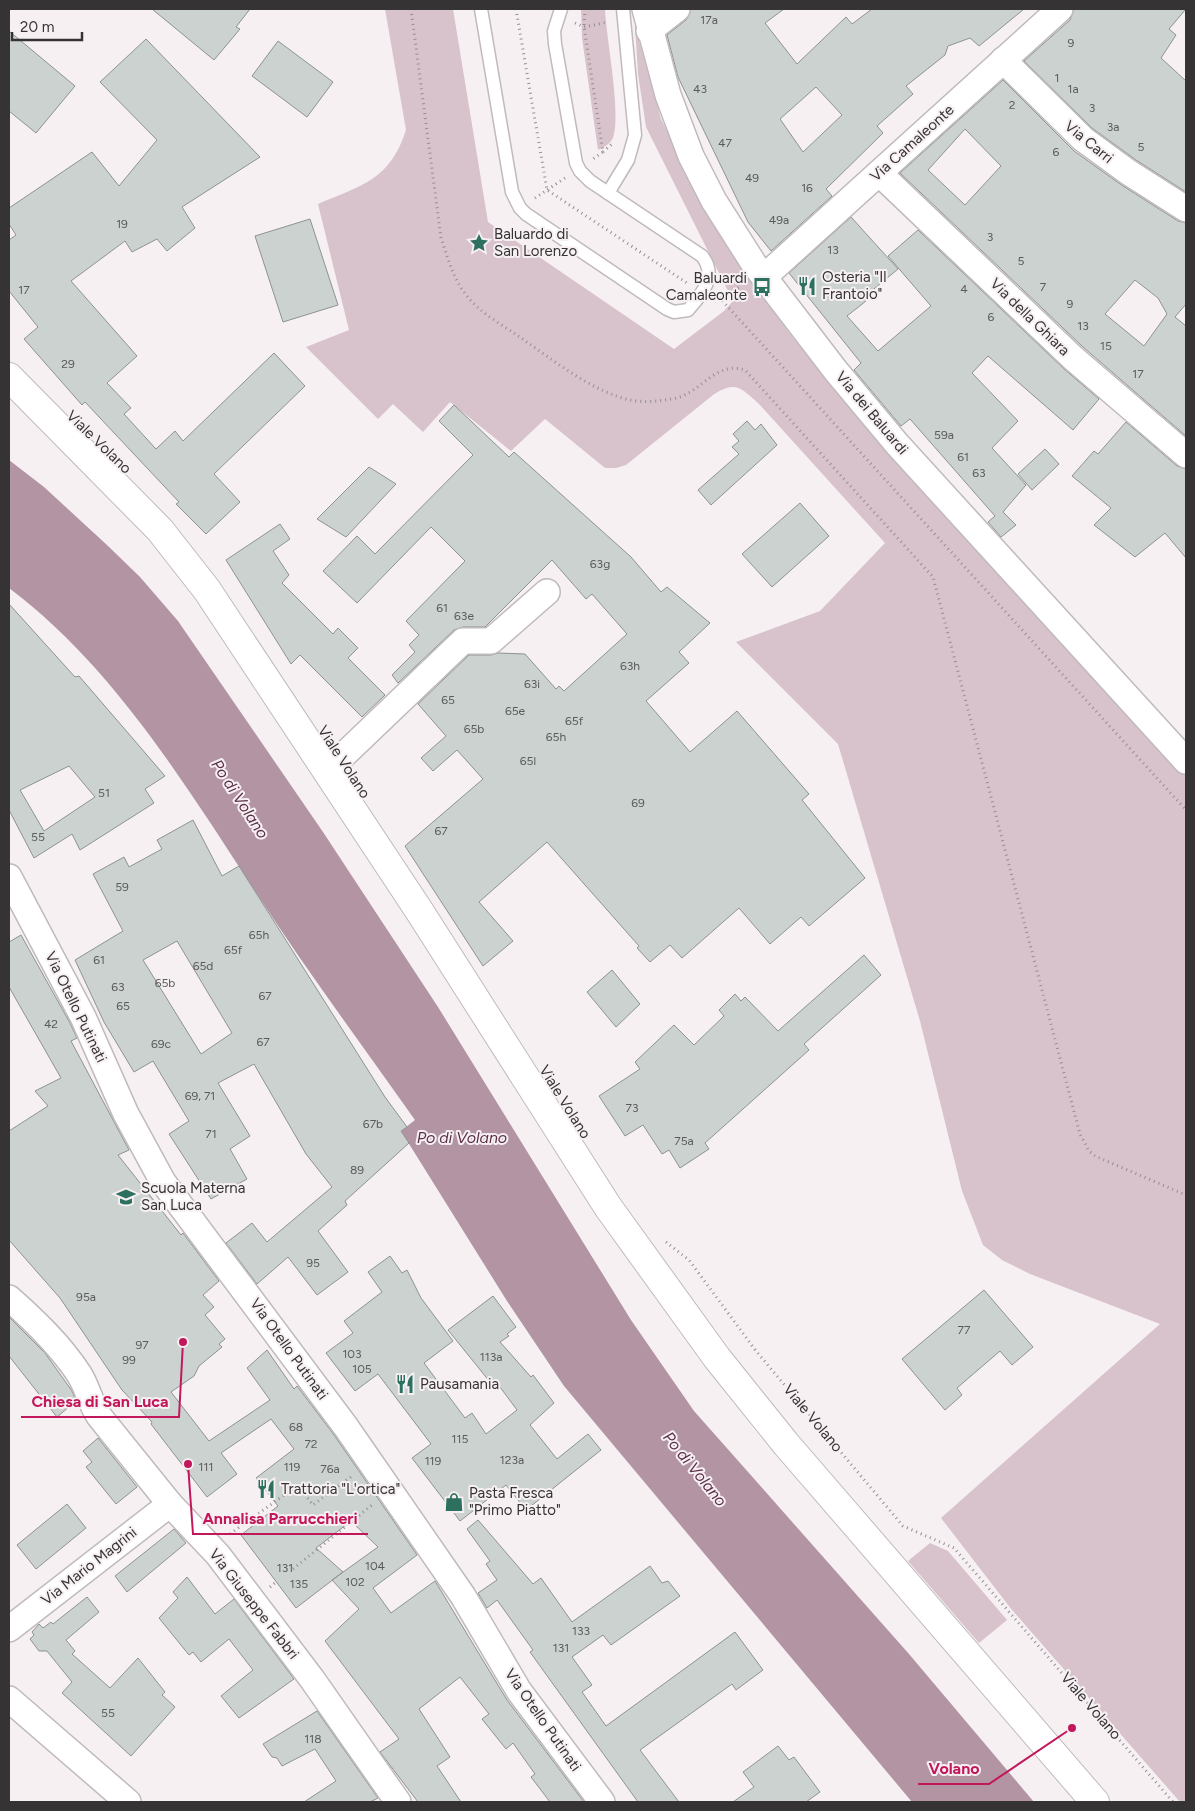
<svg xmlns="http://www.w3.org/2000/svg" width="1195" height="1811" font-family="Figtree,sans-serif">
<style>
.green{fill:#d8c2cc}
.water{fill:#b294a3}
.building{fill:#cbd2d0;stroke:#8c9391;fill-rule:evenodd}
.lines{fill:none;stroke-linecap:round;stroke-linejoin:round}
.lane-casing{stroke:#c0babd;stroke-width:15}
.street-casing{stroke:#c0babd;stroke-width:28}
.secondary-casing{stroke:#c0babd;stroke-width:30}
.path{stroke:#948f91;stroke-width:3;stroke-dasharray:1 4;stroke-linecap:butt}
.lane{stroke:#fff;stroke-width:12}
.street{stroke:#fff;stroke-width:25}
.secondary{stroke:#fff;stroke-width:28}
.labels{text-anchor:middle;dominant-baseline:central;stroke-width:4;stroke-linejoin:round;paint-order:stroke}
.number-label{font-size:12px;fill:#5a5b5b}
.street-label{font-size:15px;fill:#353334;stroke:#f7f0f3}
.poi-label{font-size:15px;fill:#353334;stroke:#f7f0f3;text-anchor:start}
.water-label{font-size:16px;font-style:italic;fill:#5b2f47;stroke:#f7f0f3}
.leader{fill:none;stroke:#c2185b;stroke-width:2}
.callout-dot{fill:#c2185b;stroke:#f7f0f3;stroke-width:2}
.callout-label{font-size:16px;text-anchor:middle;font-weight:bold;fill:#c2185b;stroke:#f7f0f3;stroke-width:4;stroke-linejoin:round;paint-order:stroke}
</style>
<rect width="100%" height="100%" fill="#f7f0f3"/>
<g class="green">
<path d="M385 9H453L488 222 674 349 724 311 733 301 646 127 638 74 634 9 637 33 661 119 710 216 747 276 793 338 848 402 1186 770V1802H1180L1012 1610 941 1518 1160 1324 1030 1274 1002 1260 983 1245 962 1191 920 1021 838 744 736 642 820 611 885 543 759 404C741 388 736 380 713 395L626 465 616 468H605L545 419 511 451 450 402 423 432 393 404 378 419 306 347 349 330 318 204C362 185 390 180 406 130Z"/>
<path d="M581 9H605C606 37 622 116 613 138 610 144 604 147 598 150L582 38Z"/>
<polygon points="930,1543 948,1551 1007,1620 979,1643 908,1561"/>
</g>
<path class="water" d="M9 460 44 487 107 545 140 577 178 621 323 832 438 1007 631 1320 694 1411 909 1654 1034 1802H912L564 1386 507 1301 401 1131 415 1120C362 1045 307 971 257 894 185 785 115 668 9 588Z"/>
<g class="building">
<polygon points="152,9 250,9 236,27 240,29 214,60"/>
<path d="M691 9H784L765 23 797 64 846 17 852 24 872 9H1024L979 46 970 38 948 46 945 55 906 86 913 94 877 126 883 133 826 189 832 196 771 251 748 222 678 77 667 35 686 20ZM816 87 842 115 803 152 780 119Z"/>
<polygon points="1074,9 1186,9 1169,29 1176,35 1161,58 1186,81 1186,192 1136,160 1092,128 1024,61 1070,20"/>
<polygon points="9,31 75,86 36,133 9,111"/>
<polygon points="146,39 260,157 182,207 195,228 167,251 157,239 132,252 125,241 71,281 137,356 107,383 131,408 124,414 156,449 175,431 183,441 274,353 305,386 214,474 240,502 206,534 176,504 179,502 85,402 82,405 24,339 38,327 9,291 9,240 16,235 9,224 9,208 92,152 119,186 157,140 100,82"/>
<polygon points="278,41 333,82 307,117 252,76"/>
<path d="M1003 80 1074 151 1120 184 1178 221 1186 223V304L1175 317 1186 326V436L1083 347 900 173ZM965 129 1001 166 965 205 928 170ZM1135 280 1158 298 1167 314 1144 346 1105 314Z"/>
<polygon points="851,217 898,269 863,298 866,301 847,316 878,351 931,306 888,256 918,230 1063,368 1099,399 1073,430 988,356 972,373 1018,421 992,448 1026,485 1003,512 1016,525 1001,537 988,522 995,516 910,419 901,426 854,370 861,363 789,273"/>
<polygon points="310,219 338,305 283,322 255,236"/>
<polygon points="454,405 509,457 514,452 631,557 661,592 667,587 710,623 679,652 689,663 646,701 690,752 737,711 809,794 802,800 865,878 809,926 801,917 770,944 739,908 682,958 670,945 650,962 637,948 639,946 547,842 479,902 513,941 483,966 405,846 483,779 457,750 433,771 421,758 446,736 418,704 469,655 491,655 498,653 525,654 556,689 559,686 564,691 627,634 592,594 586,599 552,560 485,627 463,627 454,630 398,683 392,675 415,652 409,645 419,635 406,621 465,561 431,527 357,603 323,571 357,536 375,554 473,455 439,421"/>
<polygon points="747,421 755,430 761,424 777,445 711,505 698,490 739,454 732,447 739,441 733,434"/>
<polygon points="1126,422 1177,466 1186,469 1186,558 1165,533 1135,557 1094,525 1111,508 1072,476 1094,451 1098,454"/>
<polygon points="1045,449 1059,464 1032,490 1018,474"/>
<polygon points="369,467 396,484 346,537 317,519"/>
<polygon points="800,503 829,536 772,587 742,554"/>
<polygon points="280,524 290,539 273,551 289,575 282,583 333,634 338,628 358,648 348,658 385,695 362,717 300,655 291,664 226,560"/>
<path d="M9 604 75 677 79 676 165 776 145 789 154 803 80 850 72 834 34 858 9 810ZM69 766 95 797 44 831 20 790Z"/>
<path d="M193 820 222 876 239 866 385 1097 407 1127 401 1131 409 1143 345 1201 347 1205 318 1231 348 1272 317 1295 288 1257 257 1284 226 1243 252 1223 267 1242 332 1187 306 1154 254 1064 218 1083 250 1136 230 1149 247 1179 211 1199 169 1134 189 1121 153 1061 134 1072 104 1022 75 960 123 931 93 874 124 857 129 867 162 849 157 840ZM177 941 232 1033 201 1054 143 960Z"/>
<polygon points="21,935 70,1023 77,1038 71,1041 129,1150 118,1155 181,1235 183,1233 219,1281 203,1295 214,1307 205,1315 225,1339 219,1344 222,1347 199,1366 194,1376 171,1392 209,1441 270,1400 247,1368 267,1350 294,1389 297,1386 334,1435 417,1555 373,1588 391,1613 435,1581 507,1700 584,1802 550,1802 531,1777 535,1774 513,1743 506,1749 482,1719 489,1714 460,1677 419,1709 450,1757 437,1766 461,1802 418,1802 380,1752 399,1739 325,1641 359,1609 332,1580 378,1547 351,1521 316,1548 343,1572 296,1608 241,1535 278,1506 256,1478 294,1449 271,1419 221,1453 237,1474 207,1497 151,1424 152,1422 122,1390 60,1298 9,1240 9,1131 48,1106 35,1091 61,1078 9,987 9,942"/>
<polygon points="864,955 881,975 804,1044 809,1050 705,1143 709,1149 680,1168 669,1150 662,1154 643,1125 625,1136 599,1096 640,1069 635,1062 674,1025 694,1045 724,1016 719,1010 735,994 741,1001 745,997 778,1031"/>
<polygon points="612,970 640,1004 616,1027 587,992"/>
<polygon points="390,1256 402,1273 407,1270 421,1298 453,1341 424,1363 465,1418 472,1413 486,1434 517,1410 494,1379 490,1382 448,1330 493,1296 516,1327 507,1334 509,1336 500,1342 531,1377 533,1375 554,1403 530,1425 557,1459 588,1434 601,1450 526,1510 506,1485 460,1521 412,1458 431,1444 378,1374 355,1391 326,1353 353,1333 344,1321 382,1292 368,1272"/>
<polygon points="984,1290 1033,1347 1012,1365 1000,1351 957,1388 962,1395 945,1410 902,1359"/>
<polygon points="9,1317 45,1353 72,1391 76,1401 57,1417 9,1356"/>
<polygon points="98,1438 137,1487 116,1504 86,1467 92,1462 83,1451"/>
<polygon points="67,1504 86,1528 36,1569 17,1545"/>
<polygon points="478,1520 533,1584 541,1578 572,1622 650,1566 662,1583 668,1581 680,1596 611,1645 603,1635 572,1657 592,1685 582,1692 606,1726 735,1632 763,1670 736,1690 732,1684 640,1750 679,1802 638,1802 530,1652 533,1650 497,1600 487,1608 478,1593 497,1580 486,1564 490,1561 467,1529"/>
<polygon points="174,1529 186,1543 127,1592 115,1576"/>
<polygon points="187,1577 215,1614 234,1599 294,1679 239,1718 221,1696 253,1670 229,1639 201,1662 193,1652 189,1655 159,1618 178,1598 173,1592"/>
<polygon points="87,1597 99,1612 66,1640 75,1651 72,1654 110,1688 138,1658 165,1692 162,1695 175,1707 131,1756 62,1693 72,1682 47,1651 39,1651 30,1639 34,1635 32,1632 39,1624 43,1628 51,1622 53,1624"/>
<polygon points="317,1711 378,1798 370,1802 304,1802 336,1781 315,1749 282,1766 277,1758 272,1757 263,1744"/>
<polygon points="778,1746 789,1760 794,1757 820,1792 806,1802 733,1802 754,1787 743,1772"/>
</g>
<g class="lines">
<g class="lane-casing">
<g id="lane">
<path d="M481 9 512 192 520 208 526 214 667 309 674 312 688 310C702 294 718 276 702 256L590 181 580 171 576 163 555 44 554 31 561 9"/>
<polyline points="608,193 628,160 635,135 623,9"/>
</g>
</g>
<g class="street-casing">
<g id="street">
<polyline points="645,9 668,95 691,156 714,201 754,264 836,371 897,444 1186,761"/>
<polyline points="649,31 677,9"/>
<polyline points="1003,60 1083,139 1128,172 1186,209"/>
<polyline points="879,173 1073,358 1186,455"/>
<polyline points="764,277 1060,9"/>
<polyline points="327,771 463,641 491,641 547,592"/>
<polyline points="9,877 83,1017 126,1114 163,1182 346,1427 463,1596 519,1691 602,1802"/>
<path d="M9 1298C35 1321 60 1345 79 1374 88 1388 90 1403 99 1416L170 1504 218 1555 312 1679 398 1802"/>
<polyline points="9,1629 170,1504"/>
<polyline points="9,1699 128,1802"/>
</g>
</g>
<g class="secondary-casing">
<polyline id="secondary" points="9,377 160,530 207,590 420,912 608,1207 717,1358 786,1444 1095,1802"/>
</g>
<g class="path">
<path d="M411 9 441 238C448 258 453 279 467 296 481 314 503 325 521 338 553 360 585 386 622 398 639 403 655 402 671 399 700 396 714 360 745 370L933 577 1080 1134 1089 1151 1095 1156 1186 1195"/>
<polyline points="516,9 547,190 687,283"/>
<polyline points="585,9 584,27 603,152 593,159"/>
<polyline points="575,23 584,27 608,22"/>
<polyline points="603,152 613,143"/>
<polyline points="535,198 565,178"/>
<polyline points="719,297 1186,810"/>
<polyline points="721,299 741,286"/>
<polyline points="666,1242 689,1260 756,1351 903,1526 954,1548 1173,1802"/>
<polyline points="230,1534 298,1485 313,1505 352,1476"/>
<polyline points="293,1569 372,1505"/>
<polyline points="270,1587 276,1582"/>
</g>
<use href="#lane" class="lane"/>
<use href="#street" class="street"/>
<use href="#secondary" class="secondary"/>
</g>
<defs>
<g id="sight-bare" transform="scale(1.5)"><path d="M0-6L1.8-2.2L6-1.7L2.9 1.2L3.7 5.4L0 3.3L-3.7 5.4L-2.9 1.2L-6-1.7L-1.8-2.2Z" fill="#2d7060" stroke="#f7f0f3" stroke-width="2.5" paint-order="stroke"/></g>
<g id="restaurant-bare" transform="scale(1.5)"><path d="M-5-6h1v4h1v-4h1v4h1v-4h1v5L-1.5 .5V6h-2V.5L-5-1ZM5-6V6H3V1.5H1.5Q1.5-4 5-6Z" fill="#2d7060" stroke="#f7f0f3" stroke-width="2.5" paint-order="stroke"/></g>
<g id="bus-bare" transform="scale(1.5)"><path d="M-5-6H5V4H4V6H2V4H-2V6H-4V4H-5ZM-3.5-4V0h7V-4ZM-3.5 1.2v1.5H-2V1.2ZM2 1.2v1.5H3.5V1.2Z" fill="#2d7060" stroke="#f7f0f3" stroke-width="2.5" paint-order="stroke"/></g>
<g id="school-bare" transform="scale(1.5)"><path d="M0-5L7-2L0 1L-7-2ZM-4 1L0 2.5L4 1V4Q0 6-4 4Z" fill="#2d7060" stroke="#f7f0f3" stroke-width="2.5" paint-order="stroke"/></g>
<g id="shop-bare" transform="scale(1.5)"><path d="M-5-2.5h2.3a2.7 3.5 0 0 1 5.4 0H5L5.5 6h-11ZM-1.5-2.5h3a1.5 2.3 0 0 0-3 0Z" fill="#2d7060" stroke="#f7f0f3" stroke-width="2.5" paint-order="stroke"/></g>
</defs>
<g fill-rule="evenodd">
<use href="#sight-bare" x="479" y="243"/>
<use href="#restaurant-bare" x="807" y="286"/>
<use href="#bus-bare" x="762" y="287"/>
<use href="#school-bare" x="126" y="1197"/>
<use href="#restaurant-bare" x="405" y="1384"/>
<use href="#restaurant-bare" x="266" y="1489"/>
<use href="#shop-bare" x="454" y="1502"/>
</g>
<g class="labels">
<g class="number-label">
<text x="709" y="20">17a</text>
<text x="1071" y="43">9</text>
<text x="1057" y="78">1</text>
<text x="700" y="89">43</text>
<text x="1073" y="89">1a</text>
<text x="1012" y="105">2</text>
<text x="1092" y="108">3</text>
<text x="1113" y="127">3a</text>
<text x="725" y="143">47</text>
<text x="1141" y="147">5</text>
<text x="1056" y="152">6</text>
<text x="752" y="178">49</text>
<text x="807" y="188">16</text>
<text x="779" y="220">49a</text>
<text x="122" y="224">19</text>
<text x="990" y="237">3</text>
<text x="833" y="250">13</text>
<text x="1021" y="261">5</text>
<text x="1043" y="287">7</text>
<text x="964" y="289">4</text>
<text x="24" y="290">17</text>
<text x="1070" y="304">9</text>
<text x="991" y="317">6</text>
<text x="1083" y="326">13</text>
<text x="1106" y="346">15</text>
<text x="68" y="364">29</text>
<text x="1138" y="374">17</text>
<text x="944" y="435">59a</text>
<text x="963" y="457">61</text>
<text x="979" y="473">63</text>
<text x="600" y="564">63g</text>
<text x="442" y="608">61</text>
<text x="464" y="616">63e</text>
<text x="630" y="666">63h</text>
<text x="532" y="684">63i</text>
<text x="448" y="700">65</text>
<text x="515" y="711">65e</text>
<text x="574" y="721">65f</text>
<text x="474" y="729">65b</text>
<text x="556" y="737">65h</text>
<text x="528" y="761">65l</text>
<text x="104" y="793">51</text>
<text x="638" y="803">69</text>
<text x="441" y="831">67</text>
<text x="38" y="837">55</text>
<text x="122" y="887">59</text>
<text x="259" y="935">65h</text>
<text x="233" y="950">65f</text>
<text x="99" y="960">61</text>
<text x="203" y="966">65d</text>
<text x="165" y="983">65b</text>
<text x="118" y="987">63</text>
<text x="265" y="996">67</text>
<text x="123" y="1006">65</text>
<text x="51" y="1024">42</text>
<text x="263" y="1042">67</text>
<text x="161" y="1044">69c</text>
<text x="200" y="1096">69, 71</text>
<text x="632" y="1108">73</text>
<text x="373" y="1124">67b</text>
<text x="211" y="1134">71</text>
<text x="684" y="1141">75a</text>
<text x="357" y="1170">89</text>
<text x="313" y="1263">95</text>
<text x="86" y="1297">95a</text>
<text x="964" y="1330">77</text>
<text x="142" y="1345">97</text>
<text x="352" y="1354">103</text>
<text x="491" y="1357">113a</text>
<text x="129" y="1360">99</text>
<text x="362" y="1369">105</text>
<text x="296" y="1427">68</text>
<text x="460" y="1439">115</text>
<text x="311" y="1444">72</text>
<text x="512" y="1460">123a</text>
<text x="433" y="1461">119</text>
<text x="206" y="1467">111</text>
<text x="292" y="1467">119</text>
<text x="330" y="1469">76a</text>
<text x="375" y="1566">104</text>
<text x="285" y="1568">131</text>
<text x="355" y="1582">102</text>
<text x="299" y="1584">135</text>
<text x="581" y="1631">133</text>
<text x="561" y="1648">131</text>
<text x="108" y="1713">55</text>
<text x="313" y="1739">118</text>
</g>
<g class="street-label">
<text transform="translate(1089 142) rotate(39)">Via Carri</text>
<text transform="translate(912 143) rotate(-42)">Via Camaleonte</text>
<text transform="translate(1030 317) rotate(44)">Via della Ghiara</text>
<text transform="translate(872 413) rotate(50)">Via dei Baluardi</text>
<text transform="translate(99 442) rotate(44)">Viale Volano</text>
<text transform="translate(344 762) rotate(57)">Viale Volano</text>
<text transform="translate(76 1007) rotate(64)">Via Otello Putinati</text>
<text transform="translate(565 1102) rotate(58)">Viale Volano</text>
<text transform="translate(289 1349) rotate(54)">Via Otello Putinati</text>
<text transform="translate(813 1418) rotate(50)">Viale Volano</text>
<text transform="translate(89 1566) rotate(-38)">Via Mario Magrini</text>
<text transform="translate(254 1604) rotate(52)">Via Giuseppe Fabbri</text>
<text transform="translate(1091 1706) rotate(49)">Viale Volano</text>
<text transform="translate(543 1720) rotate(55)">Via Otello Putinati</text>
</g>
<g class="poi-label">
<text x="494" y="234">Baluardo di<tspan x="494" dy="17">San Lorenzo</tspan></text>
<text x="822" y="277">Osteria "Il<tspan x="822" dy="17">Frantoio"</tspan></text>
<text x="747" y="278" text-anchor="end">Baluardi<tspan x="747" dy="17">Camaleonte</tspan></text>
<text x="141" y="1188">Scuola Materna<tspan x="141" dy="17">San Luca</tspan></text>
<text x="420" y="1384">Pausamania</text>
<text x="281" y="1489">Trattoria "L'ortica"</text>
<text x="469" y="1493">Pasta Fresca<tspan x="469" dy="17">"Primo Piatto"</tspan></text>
</g>
<g class="water-label">
<text transform="translate(240 799) rotate(57)">Po di Volano</text>
<text x="462" y="1137">Po di Volano</text>
<text transform="translate(695 1469) rotate(51)">Po di Volano</text>
</g>
</g>
<path class="leader" d="M183 1342L179 1417H21M188 1464L193 1534H368M1072 1728L989 1784H918"/>
<g class="callout-dot">
<circle cx="183" cy="1342" r="5"/>
<circle cx="188" cy="1464" r="5"/>
<circle cx="1072" cy="1728" r="5"/>
</g>
<g class="callout-label">
<text x="100" y="1407">Chiesa di San Luca</text>
<text x="280" y="1524">Annalisa Parrucchieri</text>
<text x="954" y="1774">Volano</text>
</g>
<rect width="1195" height="1811" fill="none" stroke="#353334" stroke-width="20"/>
<path d="M12 32v8h70v-8" fill="none" stroke="#353334" stroke-width="2.5"/>
<text x="20" y="32" font-size="15" fill="#353334" stroke="#f7f0f3" stroke-width="4" paint-order="stroke">20 m</text>
</svg>
